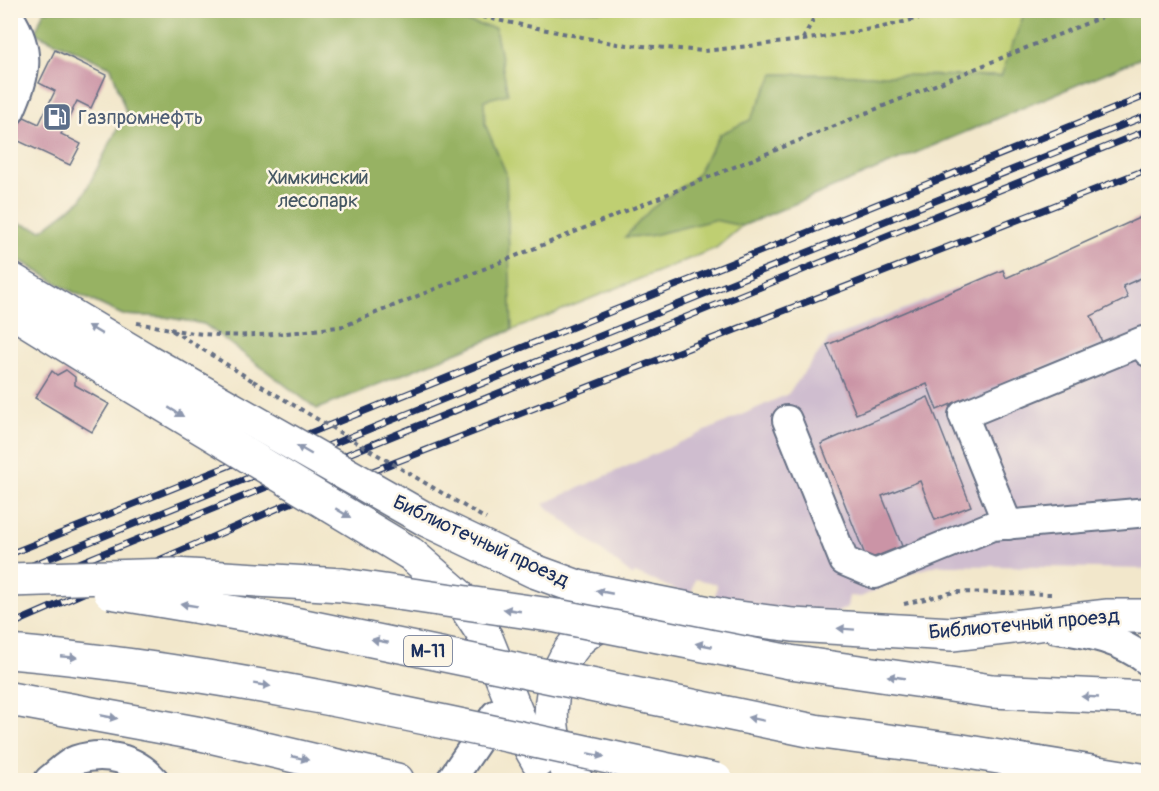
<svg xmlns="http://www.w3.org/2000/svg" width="1159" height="791" font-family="Pangolin,sans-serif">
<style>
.industrial{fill:#cfbdcf}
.green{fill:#bfcf72;stroke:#6d7f68;stroke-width:1.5}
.forest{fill:#97b264;stroke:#597061;stroke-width:1.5}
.building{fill:#cb94a6}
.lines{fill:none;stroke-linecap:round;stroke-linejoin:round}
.minor-casing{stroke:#666f84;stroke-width:32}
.major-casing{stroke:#666f84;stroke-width:36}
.path{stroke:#666f84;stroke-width:4;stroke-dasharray:4.5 4.5;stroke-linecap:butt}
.minor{stroke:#fff;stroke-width:28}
.major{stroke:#fff;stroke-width:33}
.rail-casing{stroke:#1b2f5e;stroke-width:7}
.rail{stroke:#fcf5e5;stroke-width:4.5;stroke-dasharray:14;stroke-linecap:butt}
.major-bridge-casing{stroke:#666f84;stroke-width:36;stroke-linecap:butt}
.path-bridge{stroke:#666f84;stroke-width:4;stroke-dasharray:4.5 4.5;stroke-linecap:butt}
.major-bridge{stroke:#fff;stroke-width:33}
.oneway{fill:#8d97ae}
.labels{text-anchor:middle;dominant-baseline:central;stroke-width:5;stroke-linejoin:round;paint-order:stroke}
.shield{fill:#fcf5e5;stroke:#5e6a86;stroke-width:1.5}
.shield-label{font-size:18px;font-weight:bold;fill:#1b2f5e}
.service-label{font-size:20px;fill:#4e5e75;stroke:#fcf5e5;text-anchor:start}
.park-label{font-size:20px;fill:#445763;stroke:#fcf5e5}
.street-label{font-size:20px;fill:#1b2f5e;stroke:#fcf5e5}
</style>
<rect width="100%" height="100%" fill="#fcf5e5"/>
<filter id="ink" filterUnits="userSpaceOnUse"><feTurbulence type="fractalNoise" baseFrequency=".0167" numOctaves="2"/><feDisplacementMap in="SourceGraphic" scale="12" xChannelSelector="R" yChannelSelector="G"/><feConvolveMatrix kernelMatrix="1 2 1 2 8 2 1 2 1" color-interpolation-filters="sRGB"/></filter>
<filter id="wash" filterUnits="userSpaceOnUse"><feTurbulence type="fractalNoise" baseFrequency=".008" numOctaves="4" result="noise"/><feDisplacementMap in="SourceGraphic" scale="24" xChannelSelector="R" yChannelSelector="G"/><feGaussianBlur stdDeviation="1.35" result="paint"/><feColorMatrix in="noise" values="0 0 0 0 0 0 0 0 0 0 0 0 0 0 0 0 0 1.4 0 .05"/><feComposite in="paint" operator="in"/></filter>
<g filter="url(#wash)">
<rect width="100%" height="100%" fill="#f2e7cb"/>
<polygon class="industrial" points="1148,214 1148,569 938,565 916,571 861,597 849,596 847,607 825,620 714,605 717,584 695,579 691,596 635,573 633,576 543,504 788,394 829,339 1003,270 1007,278"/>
<polygon class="green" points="44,11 1148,11 1148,55 742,226 716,248 317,409 204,324 165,317 123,315 67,289 11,255 11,221 42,230 81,200 126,112 111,67 35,33"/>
<g class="forest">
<polygon points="409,10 495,28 508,94 484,100 485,124 506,173 512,330 317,409 204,324 165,317 123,315 67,289 11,255 11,221 42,230 81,200 126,112 111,67 35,33 44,11"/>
<polygon points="1025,11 1148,11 1148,55 742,226 714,220 649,236 625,237 651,209 695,177 720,134 750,120 774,74 1001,76"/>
</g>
<g id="blocks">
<g class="building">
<polygon points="55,50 106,75 91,108 77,101 61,134 81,144 70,165 10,137 20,115 39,124 55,91 39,83"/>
<polygon points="1148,214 1148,275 1123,286 1128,298 1091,316 1102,342 937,410 927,384 856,414 827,345 1003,270 1006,278"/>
<polygon points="66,370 75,377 75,385 109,404 92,432 35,398 52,371 57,375"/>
<polygon points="928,397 971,506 935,520 920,481 882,496 902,546 867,560 821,444"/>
</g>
</g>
</g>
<g filter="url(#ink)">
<use href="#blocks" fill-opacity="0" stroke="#666f84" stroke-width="1.5"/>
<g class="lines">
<g class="minor-casing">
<g id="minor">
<path d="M10 18C32 52 26 76 10 111"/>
<polyline points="787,420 844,561 875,574 992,526 1148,512"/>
<polyline points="1008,525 963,415 1143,341 1148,352"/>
<path d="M1056 629C1092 634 1119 639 1148 661"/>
<path d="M49 780C57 774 67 763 76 760 104 751 135 758 154 780"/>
<polyline points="451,780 495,715 514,706"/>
</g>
</g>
<g class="major-casing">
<g id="major">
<polyline points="10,279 146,360"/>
<polyline points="10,310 126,382"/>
<polyline points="427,520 534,571 578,587 724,616 793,625 952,634 1108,616 1148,616"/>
<polyline points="411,554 457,594 486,638 530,747 538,761"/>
<polyline points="10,699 201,734 397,780"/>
<polyline points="814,731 956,750 1141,780"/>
<path d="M576 780C542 744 544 681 576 643 587 629 604 624 620 618"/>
</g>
</g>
<g class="path">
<polyline points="447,10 617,44 704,51 803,40 883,27 952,10"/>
<polyline points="803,39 818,10"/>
<polyline points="137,323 170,329 253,381"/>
<path d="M170 329C226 341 288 334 344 326L1119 10"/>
<polyline points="904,604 954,592 1051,594"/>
</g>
<use href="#minor" class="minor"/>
<use href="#major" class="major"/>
<g class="rail-casing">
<g id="rail">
<polyline points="10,554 1148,95"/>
<polyline points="10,574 1148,115"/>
<polyline points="10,591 1148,130"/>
<polyline points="10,625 283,506 1148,169"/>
</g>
</g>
<use href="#rail" class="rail"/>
<g class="major-bridge-casing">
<g id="major-bridge">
<polyline points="146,360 427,520"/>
<polyline points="126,382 411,554"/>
<polyline points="10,580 173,575 342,585 557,616 790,662 992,691 1148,698"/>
<polyline points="110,592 260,617 814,731"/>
<path d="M10 652C249 673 482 731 716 780"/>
</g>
</g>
<polyline class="path-bridge" points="253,381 486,519"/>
<use href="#major-bridge" class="major-bridge"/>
</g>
<defs><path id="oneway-solid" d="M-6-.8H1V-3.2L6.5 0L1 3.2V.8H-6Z" transform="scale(1.5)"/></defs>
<g class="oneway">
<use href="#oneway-solid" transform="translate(95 330) rotate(-149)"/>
<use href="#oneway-solid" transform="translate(176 412) rotate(31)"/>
<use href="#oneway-solid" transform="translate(304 450) rotate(-150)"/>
<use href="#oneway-solid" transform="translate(343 513) rotate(31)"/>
<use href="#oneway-solid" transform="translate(604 592) rotate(-169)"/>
<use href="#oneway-solid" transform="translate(189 605) rotate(-171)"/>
<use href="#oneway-solid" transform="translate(512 610) rotate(-172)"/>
<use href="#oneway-solid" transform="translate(846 629) rotate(-176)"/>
<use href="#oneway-solid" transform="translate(380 641) rotate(-169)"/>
<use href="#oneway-solid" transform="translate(704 645) rotate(-169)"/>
<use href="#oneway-solid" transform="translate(69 657) rotate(5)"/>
<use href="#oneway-solid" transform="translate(896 677) rotate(-172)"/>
<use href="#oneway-solid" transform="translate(262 685) rotate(9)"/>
<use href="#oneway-solid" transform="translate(1090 697) rotate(-177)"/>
<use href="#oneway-solid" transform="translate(109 717) rotate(11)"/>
<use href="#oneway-solid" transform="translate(756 719) rotate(-168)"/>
<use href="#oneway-solid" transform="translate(596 755) rotate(12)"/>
<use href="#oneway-solid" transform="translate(300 758) rotate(13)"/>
</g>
</g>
<defs>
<g id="fuel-square" transform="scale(1.5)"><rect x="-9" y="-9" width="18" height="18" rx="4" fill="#5c6f8a" stroke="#fcf5e5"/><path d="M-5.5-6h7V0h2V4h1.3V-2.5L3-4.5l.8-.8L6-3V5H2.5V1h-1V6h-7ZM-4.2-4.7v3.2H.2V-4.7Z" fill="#fff"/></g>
</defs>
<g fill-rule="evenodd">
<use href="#fuel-square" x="57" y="117"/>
</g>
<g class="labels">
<rect class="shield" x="404" y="636" width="48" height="30" rx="4.5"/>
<g class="shield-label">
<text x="428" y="651">М-11</text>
</g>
<g class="service-label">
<text x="78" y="117">Газпромнефть</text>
</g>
<g class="park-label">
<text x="318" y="177">Химкинский<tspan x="318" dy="23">лесопарк</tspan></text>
</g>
<g class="street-label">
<text transform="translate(481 541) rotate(25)">Библиотечный проезд</text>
<text transform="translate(1024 624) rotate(-5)">Библиотечный проезд</text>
</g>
</g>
<rect width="1159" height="791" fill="none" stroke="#fcf5e5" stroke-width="36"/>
</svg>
